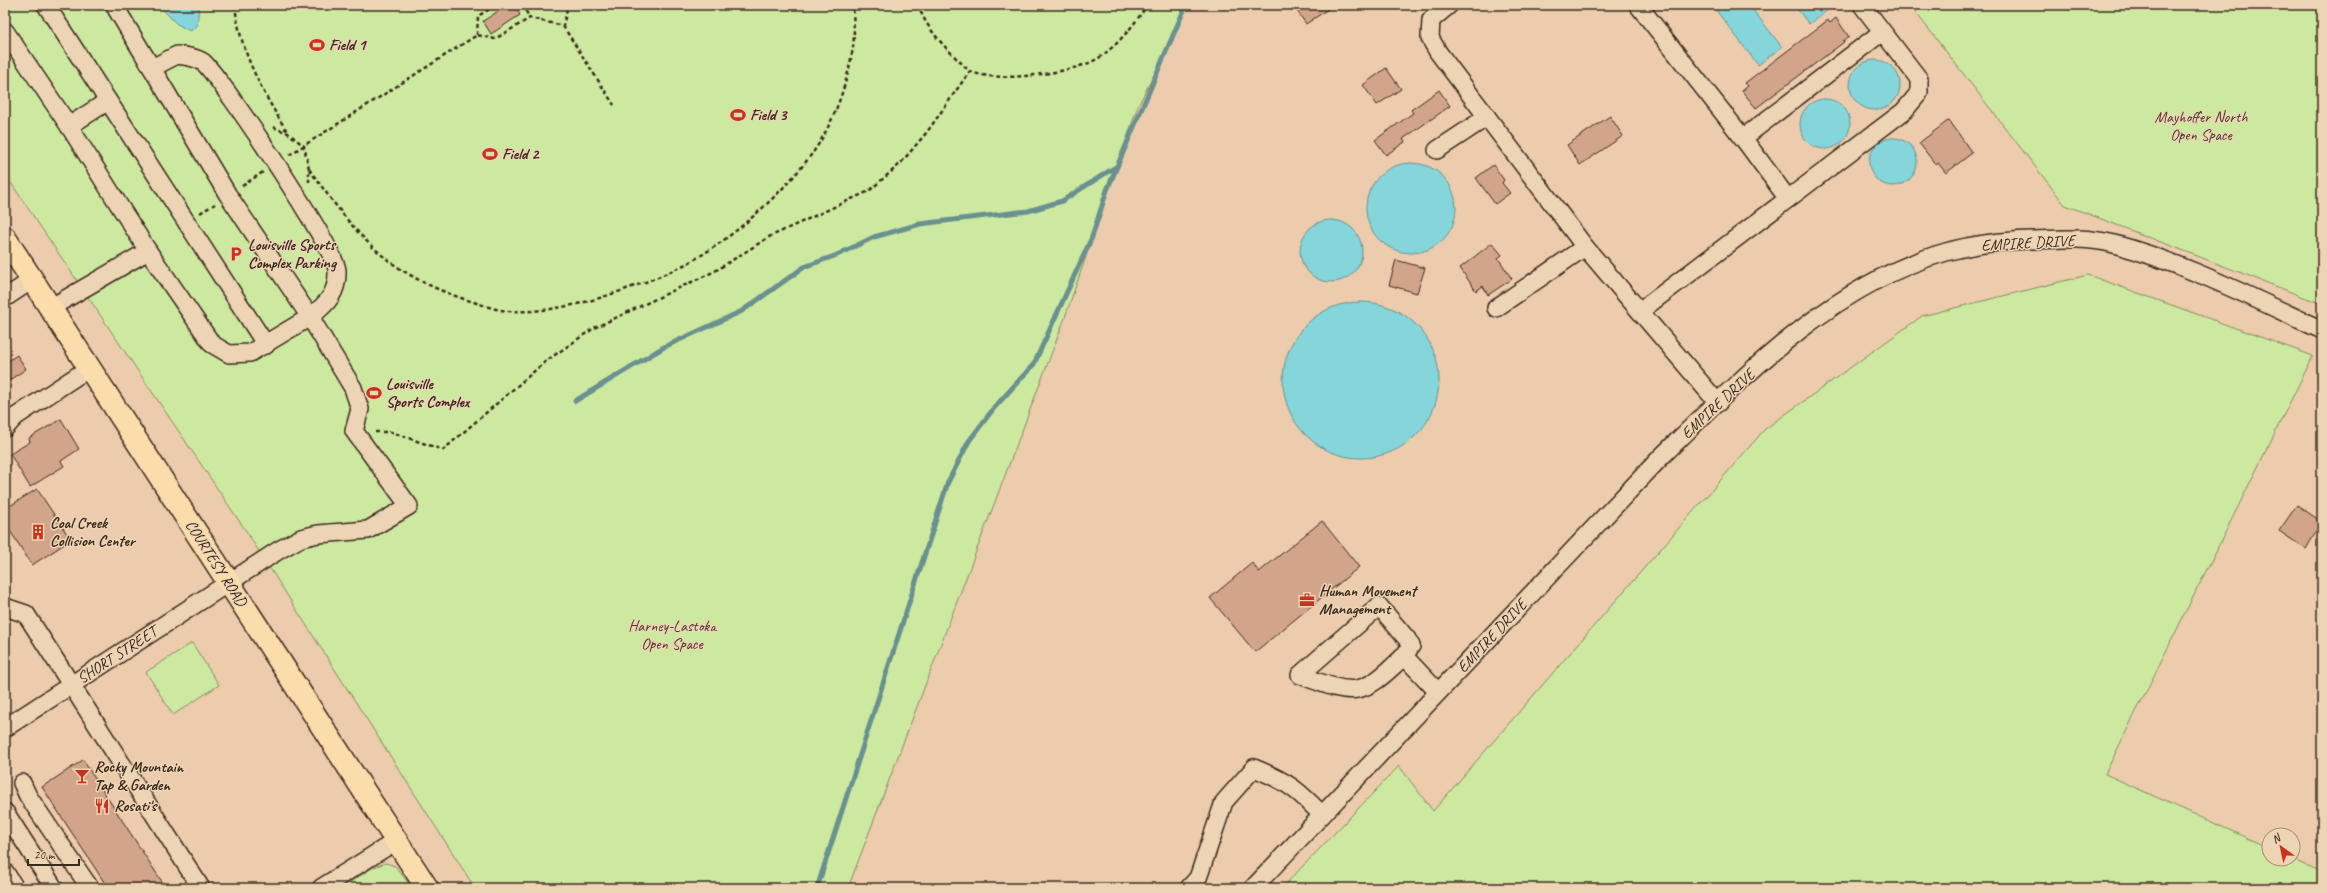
<svg xmlns="http://www.w3.org/2000/svg" width="2327" height="893" font-family="Caveat,sans-serif">
<style>
.green{fill:#cde9a0;stroke:#848a5f}
.water{fill:#85d6db;stroke:#67918f}
.lines{fill:none;stroke-linecap:round;stroke-linejoin:round}
.stream{stroke:#67918f;stroke-width:5}
.building{fill:#d2a58a;stroke:#3b2a1e}
.minor-casing{stroke:#3b2a1e;stroke-width:20}
.major-casing{stroke:#3b2a1e;stroke-width:25}
.path{stroke:#3b2a1e;stroke-width:2.5;stroke-dasharray:4 3;stroke-linecap:butt}
.minor{stroke:#ecd4b4;stroke-width:17}
.major{stroke:#fbddab;stroke-width:22}
.labels{text-anchor:middle;dominant-baseline:central;stroke-width:3;stroke-linejoin:round;paint-order:stroke}
.poi-label{font-size:16px;font-weight:bold;fill:#3b2a1e;stroke:#ecd4b4;text-anchor:start}
.park-label{font-size:16px;fill:#4a3d2b;stroke:#ecd4b4}
.street-label{font-size:16px;fill:#3b2a1e;stroke:#ecd4b4}
</style>
<rect width="100%" height="100%" fill="#ecccad"/>
<filter id="ink" filterUnits="userSpaceOnUse"><feTurbulence type="fractalNoise" baseFrequency=".025" numOctaves="2"/><feDisplacementMap in="SourceGraphic" scale="8" xChannelSelector="R" yChannelSelector="G"/><feConvolveMatrix kernelMatrix="1 2 1 2 8 2 1 2 1" color-interpolation-filters="sRGB"/></filter>
<g filter="url(#ink)">
<g class="green">
<polygon points="5,5 1189,5 1138,106 1063,323 848,888 475,888 246,531 5,174"/>
<polygon points="1910,5 2322,5 2322,304 2065,205"/>
<polygon points="2088,275 2313,356 2105,774 2269,848 2269,859 2292,859 2322,872 2322,888 1282,888 1399,766 1433,811 1765,429 1922,316"/>
<polygon points="192,643 219,685 173,715 146,672"/>
<polygon points="386,863 395,866 412,888 341,888 374,867"/>
</g>
<g class="water">
<polygon points="158,5 199,5 197,26 190,31 177,24"/>
<polygon points="1712,5 1749,5 1782,47 1758,65"/>
<polygon points="1794,5 1832,5 1833,6 1809,24"/>
<circle cx="1875" cy="85" r="25"/>
<circle cx="1825" cy="124" r="25"/>
<circle cx="1893" cy="162" r="24"/>
<circle cx="1411" cy="208" r="45"/>
<circle cx="1331" cy="251" r="31"/>
<circle cx="1361" cy="380" r="78"/>
</g>
<g class="lines">
<g class="stream">
<polyline points="575,401 664,347 742,311 804,267 837,255 874,237 920,224 1028,211 1062,201 1117,166"/>
<polyline points="817,888 948,482 969,441 994,408 1034,364 1092,237 1107,190 1186,5"/>
</g>
</g>
<g class="building">
<polygon points="508,5 514,5 520,15 491,34 483,21"/>
<polygon points="1293,5 1334,5 1306,24"/>
<polygon points="1836,18 1849,37 1843,41 1844,42 1756,108 1742,91 1748,86 1745,83 1828,20 1830,23"/>
<polygon points="1386,68 1401,89 1377,105 1363,85"/>
<polygon points="1439,90 1450,106 1403,139 1405,142 1386,155 1375,140 1413,113 1411,110"/>
<polygon points="1610,116 1623,136 1580,165 1567,145"/>
<polygon points="1949,120 1972,153 1946,173 1938,163 1936,165 1919,143"/>
<polygon points="1493,165 1504,180 1502,183 1510,193 1495,204 1476,178"/>
<polygon points="1492,243 1502,255 1498,258 1512,279 1488,295 1483,286 1476,291 1460,268"/>
<polygon points="1396,260 1425,268 1417,293 1389,285"/>
<polygon points="17,355 26,369 5,383 5,363"/>
<polygon points="61,419 79,449 61,461 64,466 30,487 10,454 30,442 29,438"/>
<polygon points="37,489 71,540 32,565 5,523 5,509"/>
<polygon points="2297,505 2322,522 2306,549 2279,531"/>
<polygon points="1322,521 1359,567 1255,652 1210,598 1252,563 1259,572"/>
<polygon points="83,760 166,888 108,888 42,787"/>
</g>
<g class="lines">
<g class="minor-casing">
<g id="minor">
<polyline points="46,5 266,345"/>
<polyline points="1449,5 1431,20 1430,38 1438,52 1585,247 1718,403"/>
<polyline points="1638,5 1743,138 1788,199"/>
<polyline points="5,31 69,126 148,251 212,344 229,354 250,353 310,317 228,195 114,5"/>
<polyline points="69,126 108,101"/>
<polyline points="1743,138 1882,32"/>
<polyline points="1437,150 1487,117"/>
<polyline points="5,298 32,280"/>
<polyline points="50,308 148,251"/>
<polyline points="1496,308 1585,247"/>
<polyline points="1640,311 1904,111 1919,93 1919,79 1862,5"/>
<polyline points="5,428 15,417 89,368"/>
<polyline points="5,607 26,614 201,888"/>
<path d="M1404 656C1361 698 1355 696 1300 675L1379 606 1407 639 1411 646 1404 656 1438 692"/>
<path d="M5 728 279 550 301 538 318 534 368 530 409 506 354 431 360 409 353 388 310 317C327 304 338 293 337 270 336 250 223 80 203 62 196 57 185 56 177 55L152 68"/>
<polyline points="22,783 28,796 90,888"/>
<polyline points="5,812 54,888"/>
<polyline points="5,872 15,888"/>
<polyline points="321,888 396,841"/>
<path d="M1189 888 1198 878 1224 802 1254 768C1288 782 1297 789 1322 815"/>
<path d="M1253 888 1662 456C1744 376 1833 284 1946 252 1974 244 2003 241 2031 240 2059 239 2087 237 2114 244 2185 263 2255 299 2322 330"/>
</g>
</g>
<g class="major-casing">
<polyline id="major" points="5,238 427,888"/>
</g>
<g class="path">
<path d="M235 5C240 53 263 93 288 133"/>
<polyline points="522,5 530,18"/>
<path d="M918 5C926 27 940 42 957 59 961 62 965 68 970 71 994 84 1072 73 1095 60 1114 50 1136 23 1147 5"/>
<polyline points="563,26 614,105"/>
<polyline points="477,35 478,16 496,5"/>
<polyline points="273,127 288,133 304,146 309,169 309,182"/>
<polyline points="289,155 477,35 495,39 530,18 563,26 568,5"/>
<path d="M309 169C356 234 384 272 464 299 478 303 494 310 508 311 541 313 572 306 603 297 630 288 656 279 682 266 727 244 785 192 814 151 834 122 848 82 853 47 855 34 853 19 853 5"/>
<polyline points="242,186 263,172"/>
<polyline points="200,213 215,204"/>
<polyline points="375,432 391,432 443,450 546,361 594,328 715,271 769,237 869,191 900,164 927,132 970,71"/>
</g>
<use href="#minor" class="minor"/>
<use href="#major" class="major"/>
</g>
</g>
<defs>
<g id="stadium-bare" transform="scale(1.2)"><path d="M0-5a6.5 5 0 1 0 0 10a6.5 5 0 1 0 0-10ZM-3.5-1.8h7v3.6h-7Z" fill="#c8321e" stroke="#ecd4b4" stroke-width="2.5" paint-order="stroke"/></g>
<g id="parking-bare" transform="scale(1.2)"><path d="M-3.5-5.5H1a3.5 3.5 0 0 1 0 7H-1V5.5H-3.5ZM-1-3.4V-.6H.8a1.4 1.4 0 0 0 0-2.8Z" fill="#c8321e" stroke="#ecd4b4" stroke-width="2.5" paint-order="stroke"/></g>
<g id="building-bare" transform="scale(1.2)"><path d="M-4-6H4V6H1V3H-1V6H-4ZM-2.5-4.3h1.7v1.8h-1.7ZM.8-4.3h1.7v1.8H.8ZM-2.5-1h1.7V.8h-1.7ZM.8-1h1.7V.8H.8Z" fill="#c8321e" stroke="#ecd4b4" stroke-width="2.5" paint-order="stroke"/></g>
<g id="office-bare" transform="scale(1.2)"><path d="M-6-3h4V-5.5h4V-3h4V5H-6ZM-1-4.5V-3h2v-1.5ZM-6 0V1H6V0Z" fill="#c8321e" stroke="#ecd4b4" stroke-width="2.5" paint-order="stroke"/></g>
<g id="bar-bare" transform="scale(1.2)"><path d="M-6-5H6L.8 .8V4.5H3.5V6h-7V4.5H-.8V.8Z" fill="#c8321e" stroke="#ecd4b4" stroke-width="2.5" paint-order="stroke"/></g>
<g id="restaurant-bare" transform="scale(1.2)"><path d="M-5-6h1v4h1v-4h1v4h1v-4h1v5L-1.5 .5V6h-2V.5L-5-1ZM5-6V6H3V1.5H1.5Q1.5-4 5-6Z" fill="#c8321e" stroke="#ecd4b4" stroke-width="2.5" paint-order="stroke"/></g>
</defs>
<g fill-rule="evenodd">
<use href="#stadium-bare" x="317" y="45"/>
<use href="#stadium-bare" x="738" y="115"/>
<use href="#stadium-bare" x="490" y="154"/>
<use href="#parking-bare" x="236" y="254"/>
<use href="#stadium-bare" x="374" y="393"/>
<use href="#building-bare" x="38" y="532"/>
<use href="#office-bare" x="1307" y="600"/>
<use href="#bar-bare" x="82" y="776"/>
<use href="#restaurant-bare" x="102" y="806"/>
</g>
<g class="labels">
<g class="poi-label">
<text x="329" y="45">Field 1</text>
<text x="750" y="115">Field 3</text>
<text x="502" y="154">Field 2</text>
<text x="248" y="245">Louisville Sports<tspan x="248" dy="18">Complex Parking</tspan></text>
<text x="386" y="384">Louisville<tspan x="386" dy="18">Sports Complex</tspan></text>
<text x="50" y="523">Coal Creek<tspan x="50" dy="18">Collision Center</tspan></text>
<text x="1319" y="591">Human Movement<tspan x="1319" dy="18">Management</tspan></text>
<text x="94" y="767">Rocky Mountain<tspan x="94" dy="18">Tap &amp; Garden</tspan></text>
<text x="114" y="806">Rosati's</text>
</g>
<g class="park-label">
<text x="2201" y="117">Mayhoffer North<tspan x="2201" dy="18">Open Space</tspan></text>
<text x="672" y="626">Harney-Lastoka<tspan x="672" dy="18">Open Space</tspan></text>
</g>
<g class="street-label">
<text transform="translate(2028 243) rotate(-3)">EMPIRE DRIVE</text>
<text transform="translate(1718 404) rotate(-43)">EMPIRE DRIVE</text>
<text transform="translate(216 563) rotate(57)">COURTESY ROAD</text>
<text transform="translate(1492 636) rotate(-47)">EMPIRE DRIVE</text>
<text transform="translate(117 655) rotate(-33)">SHORT STREET</text>
</g>
</g>
<rect width="2327" height="893" fill="none" stroke="#ecd4b4" stroke-width="20"/>
<rect x="10" y="10" width="2307" height="873" fill="none" stroke="#3b2a1e" stroke-width="1.5" filter="url(#ink)"/>
<g transform="translate(2281 847) rotate(327)"><circle r="19" fill="#ecd4b4" stroke="#a59078"/>
<path d="M0-3L7 15L0 10L-7 15Z" fill="#c8321e"/>
<text y="-6" font-size="11" font-weight="bold" text-anchor="middle" fill="#3b2a1e">N</text>
</g>
<path d="M28 859v6h51v-6" fill="none" stroke="#3b2a1e" stroke-width="2"/>
<text x="34" y="859" font-size="12" fill="#3b2a1e" stroke="#ecd4b4" stroke-width="3" paint-order="stroke">20 m</text>
</svg>
